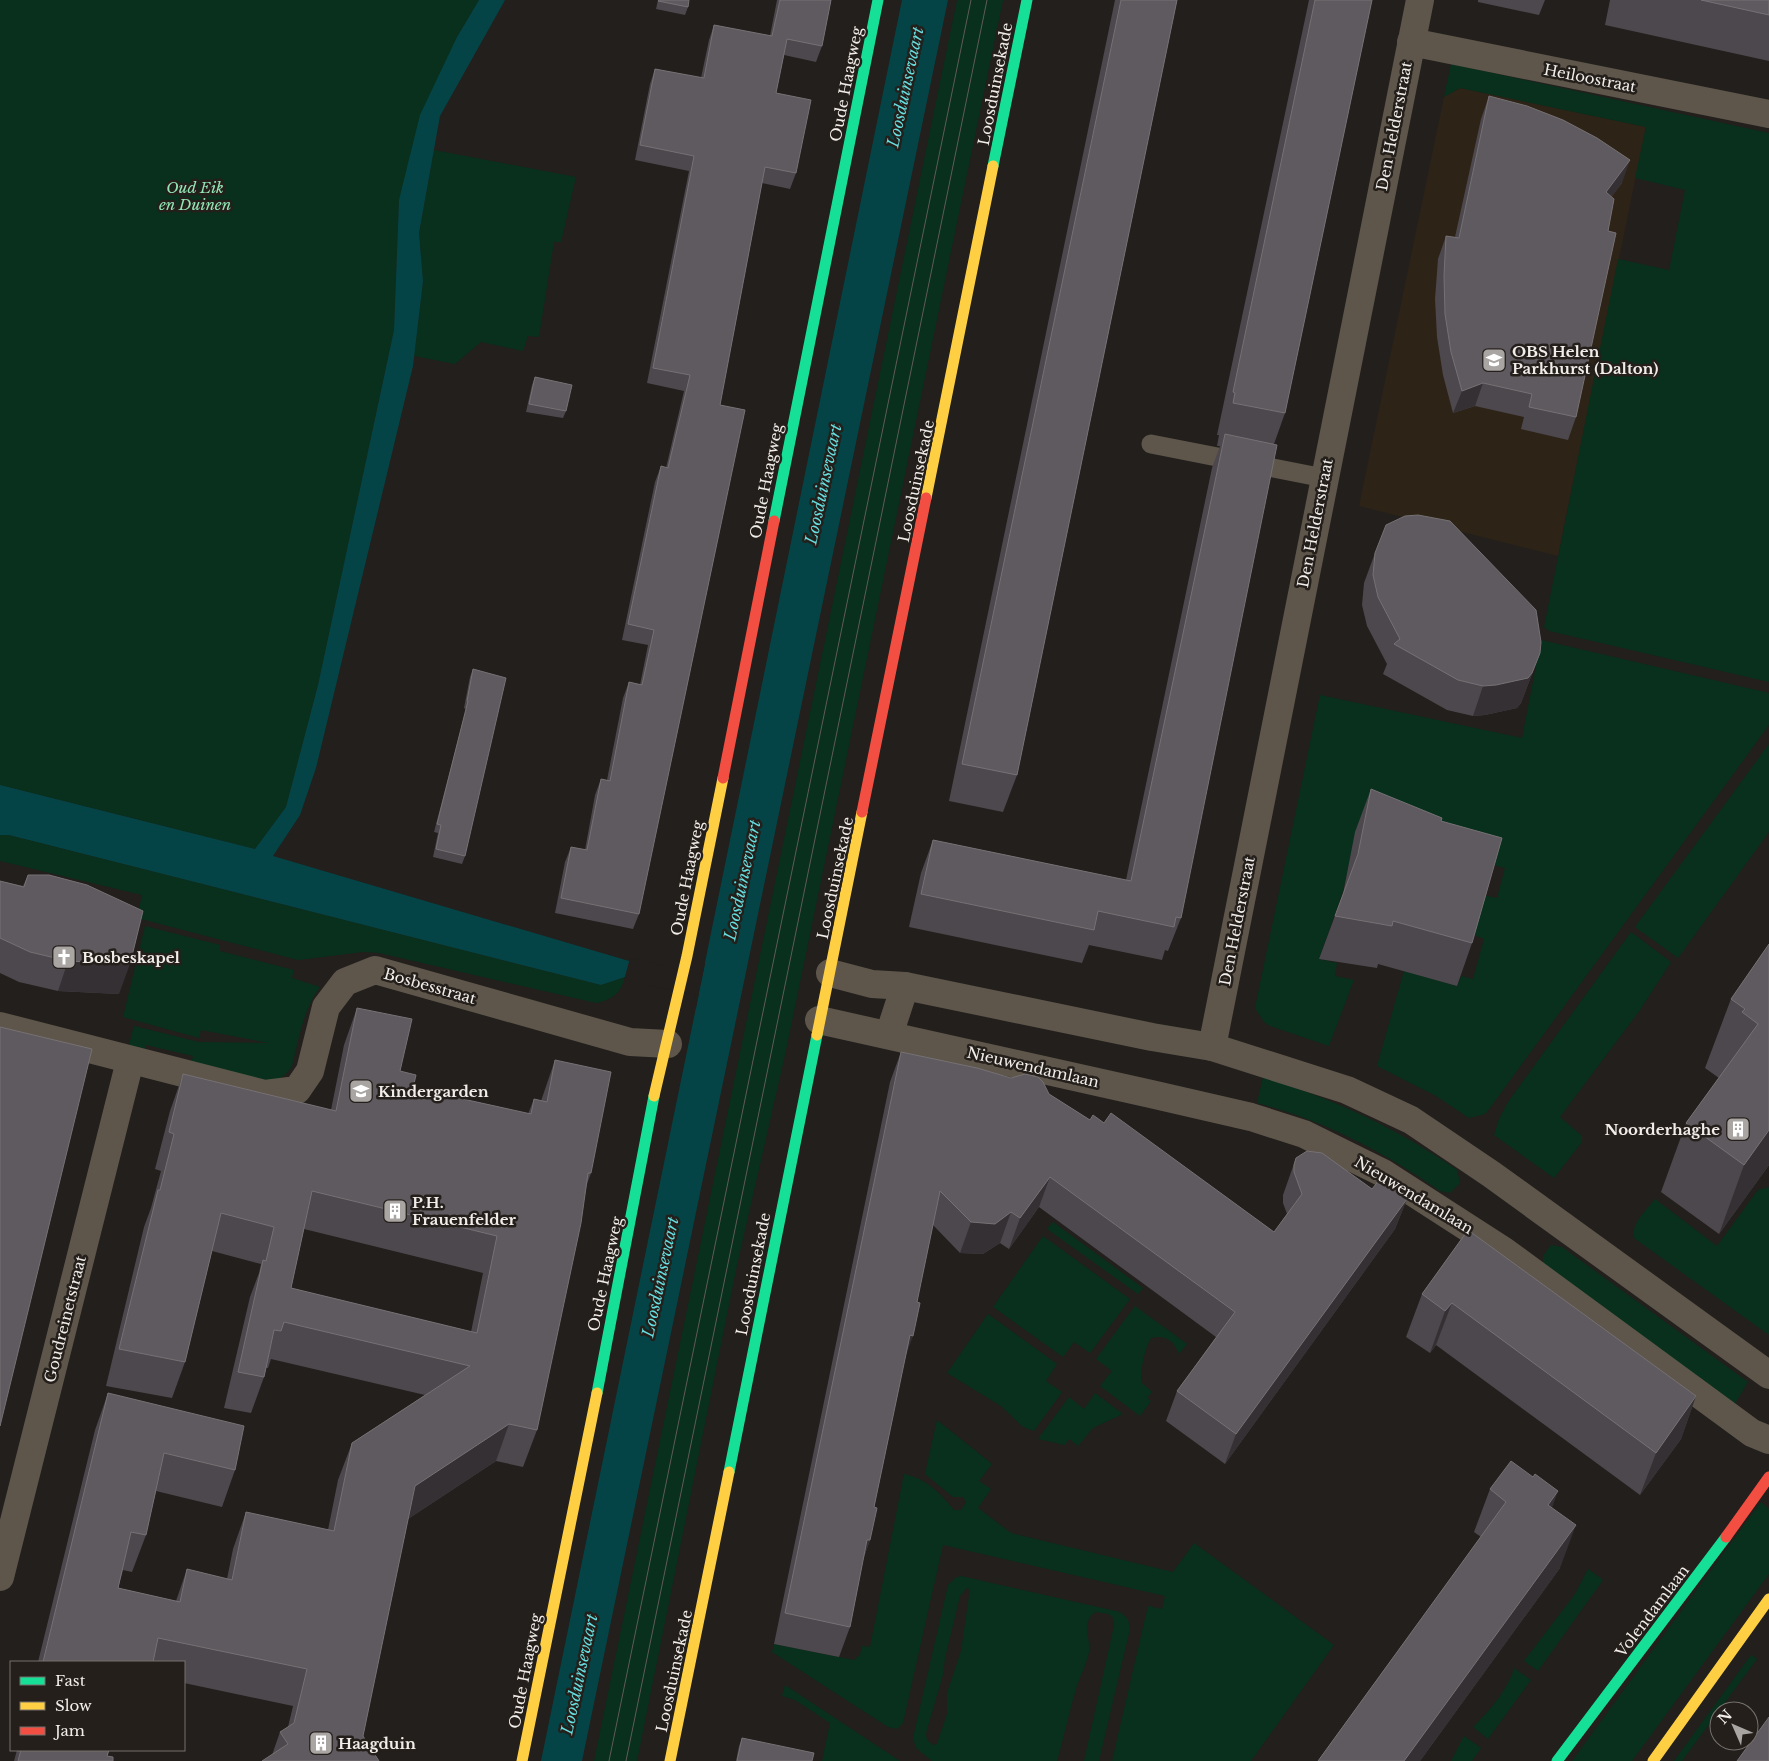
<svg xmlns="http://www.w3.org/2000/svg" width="1769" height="1761" font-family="'Libre Baskerville',serif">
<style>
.education{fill:#2d2417}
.green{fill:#08301d;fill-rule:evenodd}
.water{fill:#054446}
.pier{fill:#221f1c}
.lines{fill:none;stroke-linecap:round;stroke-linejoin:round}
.lane{stroke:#5e564b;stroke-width:19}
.street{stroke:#5e564b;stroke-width:28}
.fast{stroke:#16e098;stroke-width:11}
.slow{stroke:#ffcf43;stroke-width:11}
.jam{stroke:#f24e42;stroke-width:11}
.tram{stroke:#605b56;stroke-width:1}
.wall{fill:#4d484e;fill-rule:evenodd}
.shaded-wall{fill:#353033}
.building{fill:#5f5a5f;stroke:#767174;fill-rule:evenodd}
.labels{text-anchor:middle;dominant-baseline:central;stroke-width:5;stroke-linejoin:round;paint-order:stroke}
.street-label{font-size:15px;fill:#f1edea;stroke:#241f1a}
.park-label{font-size:15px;font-style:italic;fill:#92e6b5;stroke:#241f1a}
.poi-label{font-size:15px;font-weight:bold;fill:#f1edea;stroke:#241f1a;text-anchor:start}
.water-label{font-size:16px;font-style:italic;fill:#66dddf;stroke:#241f1a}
</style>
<rect width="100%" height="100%" fill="#221f1c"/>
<polygon class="education" points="1460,88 1646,127 1558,556 1359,506 1444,97"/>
<g class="green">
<polygon points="0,0 479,0 457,37 445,65 399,200 394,330 318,685 286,807 255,849 0,785"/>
<polygon points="957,0 1003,0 785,1055 737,1265 637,1761 594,1761"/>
<polygon points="1451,64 1769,133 1769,682 1549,631 1544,627 1618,259 1669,270 1685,190 1635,178 1646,127 1460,88 1444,97"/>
<polygon points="434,150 576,177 561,242 554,242 539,337 528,336 523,351 481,342 455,364 414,356 423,281 419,233"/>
<polygon points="1541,640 1769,693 1769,725 1490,1108 1485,1114 1469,1118 1436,1096 1377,1066 1404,971 1457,986 1461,976 1473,979 1484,939 1472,934 1483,895 1497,898 1505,868 1356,832 1343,891 1319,959 1337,963 1335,976 1354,980 1329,1046 1270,1026 1264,1022 1255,1008 1320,695 1522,738"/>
<polygon points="1769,744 1769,832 1678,958 1635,927"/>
<path d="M0 835H9L601 985 625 977C621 993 612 1000 596 1003L379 953 363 952 298 960 137 918 142 895 0 861Z"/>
<path d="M145 926 220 945V951L294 970 292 978 320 987C303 1010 299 1038 292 1066 287 1075 280 1080 270 1081L191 1063 193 1056 146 1045 144 1052 128 1048 134 1026 199 1042 269 1043 201 1030 199 1038 123 1017Z"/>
<polygon points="1631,932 1671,962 1640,1010 1560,1117 1582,1136 1582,1142 1554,1178 1494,1135 1499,1119 1508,1102"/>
<path d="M1263 1077C1333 1099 1397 1128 1457 1170L1460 1183 1450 1193 1440 1191C1384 1152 1323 1120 1257 1103Z"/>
<path d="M1769 1187V1335L1634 1238C1631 1223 1646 1211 1655 1199L1717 1246 1758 1190Z"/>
<polygon points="1053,1222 1143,1288 1138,1294 1047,1229"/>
<polygon points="1043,1236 1130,1299 1090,1353 1074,1342 1063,1357 993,1307"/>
<polygon points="1551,1245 1562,1247 1748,1382 1734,1405 1543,1264 1543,1256"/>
<path d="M1135 1306 1187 1344 1179 1354C1174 1341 1166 1334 1151 1338 1144 1350 1141 1368 1141 1382L1152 1392 1147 1398 1151 1401 1140 1416 1100 1386 1112 1371 1096 1359Z"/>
<polygon points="988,1314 1057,1364 1046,1381 1062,1392 1034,1431 1023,1427 1001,1406 947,1373"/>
<polygon points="1095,1393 1123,1414 1093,1428 1078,1446 1069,1439 1065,1445 1038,1439 1069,1397 1084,1409"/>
<path d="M937 1420 992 1464 979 1481 991 1489 978 1508 1011 1533 1173 1572 1194 1543 1334 1645 1251 1761H1112L1148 1606 1162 1609 1165 1596 943 1545 903 1723 897 1729 888 1727 772 1652 774 1644 854 1660 860 1655 862 1646 870 1647 904 1474C927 1479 940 1493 954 1510H961L966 1502 963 1497H953L925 1474Z"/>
<polygon points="1761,1502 1769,1509 1769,1574 1632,1761 1572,1761"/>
<polygon points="1588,1569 1603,1580 1538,1671 1524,1661 1575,1594"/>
<path d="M961 1576 1120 1612 1128 1619 1130 1629 1099 1761H1084L1114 1626 1113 1618 1109 1614 1095 1612C1080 1625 1091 1637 1089 1652 1086 1666 1080 1676 1076 1689 1069 1713 1064 1737 1057 1761H932L916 1748 913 1738 948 1585 955 1578ZM967 1588 970 1589 961 1651 947 1693V1714L937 1744 933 1745 927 1740 926 1733 943 1675 945 1658 960 1596Z"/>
<polygon points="1751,1655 1757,1659 1682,1761 1674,1761"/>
<path d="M1514 1668 1531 1680 1488 1739 1473 1727C1489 1711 1508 1690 1514 1668Z"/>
<polygon points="785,1685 900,1761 822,1761 830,1723 795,1700 782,1696"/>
<polygon points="1464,1736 1481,1748 1472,1761 1451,1761"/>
</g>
<polygon class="water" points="479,0 505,0 440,116 419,233 423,281 413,366 316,768 300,815 273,856 629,961 702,977 902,0 948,0 582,1761 541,1761 699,993 625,977 601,985 9,835 0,835 0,785 255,849 286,807 318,685 394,330 399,200 420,115 457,37"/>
<polygon class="pier" points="630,958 700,974 703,963 705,964 696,1008 693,1007 696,995 624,980"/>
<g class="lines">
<polyline class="lane" points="1151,444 1324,478"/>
<g class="street">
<polyline points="1411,42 1769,114"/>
<polyline points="830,973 872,984 905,986 1152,1037 1212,1047 1347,1090 1411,1120 1491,1174 1769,1375"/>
<polyline points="819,1020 1151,1094 1251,1117 1304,1134 1383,1173 1504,1251 1752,1433 1769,1440"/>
<polyline points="0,1026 265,1094 297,1090 310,1071 326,1007 345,982 375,970 630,1042 668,1044"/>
<polyline points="889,1035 905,986"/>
<polyline points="1212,1047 1420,0"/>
<polyline points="0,1577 130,1061"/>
</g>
<g class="fast">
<polyline points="993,166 1027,0"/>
<polyline points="774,521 878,0"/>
<polyline points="597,1393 654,1096"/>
<polyline points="729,1472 817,1035"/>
<polyline points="1557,1761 1726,1537"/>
</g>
<g class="slow">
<polyline points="926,498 993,166"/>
<polyline points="817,1035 862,812"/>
<polyline points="654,1096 687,956 723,778"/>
<polyline points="522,1761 597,1393"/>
<polyline points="670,1761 729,1472"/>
<polyline points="1653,1761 1769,1599"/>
</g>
<g class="jam">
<polyline points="723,778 774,521"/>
<polyline points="862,812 926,498"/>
<polyline points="1726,1537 1769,1477"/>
</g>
<g class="tram">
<polyline points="609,1761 971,0"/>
<polyline points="626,1761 987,0"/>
</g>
</g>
<g class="wall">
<polygon points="658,0 689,0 688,7 685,15 656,9"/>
<polygon points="777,0 831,0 822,46 816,62 784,55 776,93 796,173 790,189 762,183 720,405 639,914 633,929 555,913 565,862 571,847 585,850 595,795 601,779 607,780 623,698 629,682 640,685 648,645 622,640 655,482 661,466 666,468 684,391 647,383 689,171 635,160 650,84 655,69 701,78 709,40 714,25 770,36"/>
<polygon points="1115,0 1177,0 1017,775 1003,812 949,801"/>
<polygon points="1309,0 1372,0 1285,413 1274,444 1181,918 1168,951 1165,950 1162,960 1089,945 1082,963 909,927 921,873 933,840 1126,880 1212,468 1220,446 1217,446 1219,435 1217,435"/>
<polygon points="1478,0 1545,0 1539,15 1478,2"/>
<polygon points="1610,0 1769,0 1769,61 1605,25"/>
<polygon points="1489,96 1622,183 1612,196 1608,231 1576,417 1568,440 1521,429 1524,417 1475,406 1453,413 1443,375 1437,337 1435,299 1438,259 1446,236 1455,237 1481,119"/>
<polygon points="535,377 566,411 563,418 526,412 532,385"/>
<polygon points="1375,553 1540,653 1521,703 1517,708 1485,715 1473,716 1447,710 1383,674 1387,664 1367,626 1362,605 1364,583"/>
<polygon points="473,669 465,856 462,864 433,857 438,833 434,832 466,709 464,708 470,677"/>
<polygon points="1371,789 1441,821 1472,943 1457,986 1378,964 1377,968 1319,959 1343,894 1355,832"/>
<polygon points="28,875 119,994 58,991 19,982 0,973 0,881 23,886"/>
<polygon points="1769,944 1769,1165 1719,1234 1661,1192 1686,1123 1719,1078 1705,1068 1731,999"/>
<path d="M357 1008 400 1071 413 1088 528 1114 534 1099 541 1101 555 1060 591 1173 587 1184 537 1430 523 1467 496 1461 408 1519 363 1736 272 1755 280 1732 288 1727 293 1706 184 1683V1662H38L95 1430 108 1393 235 1470 222 1507 156 1491 146 1535 132 1572 123 1570 118 1588 176 1601 187 1569 227 1579 233 1549 246 1512 328 1530 338 1480 352 1443 425 1395 271 1359 268 1368H266L264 1377 251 1413 224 1408 250 1297 259 1273 261 1264 212 1251 185 1362 172 1398 106 1386 144 1227 151 1208 161 1171 155 1169 170 1111 183 1074 331 1110 344 1045ZM304 1229 483 1273 471 1332 291 1288Z"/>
<polygon points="901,1052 1049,1094 1090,1120 1104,1123 1274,1232 1287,1214 1283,1203 1283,1195 1296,1158 1372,1189 1407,1199 1395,1229 1225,1464 1166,1421 1177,1391 1216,1337 1039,1207 1009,1249 1000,1243 983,1254 960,1253 933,1225 874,1507 870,1540 863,1560 850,1627 839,1657 774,1644 890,1082"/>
<polygon points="1468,1230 1696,1396 1681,1439 1640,1495 1436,1345 1430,1353 1406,1337 1422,1294"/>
<polygon points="1490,1489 1552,1508 1560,1568 1420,1761 1318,1761 1481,1537 1474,1532"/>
<polygon points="742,1738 812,1761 736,1761 739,1746"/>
<polygon points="17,1750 109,1750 107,1756 113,1761 14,1761"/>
</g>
<g class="shaded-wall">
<polygon points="1630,160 1622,183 1598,215 1606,192"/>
<polygon points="1483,383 1475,406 1453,413 1462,391"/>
<polygon points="1540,653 1521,703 1517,708 1485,715 1473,716 1483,686"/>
<polygon points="68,961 130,964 119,994 58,991"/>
<polygon points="1769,1130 1769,1165 1719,1234 1744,1165"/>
<polygon points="1050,1177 1039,1207 1009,1249 1020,1218"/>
<polygon points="1407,1199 1395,1229 1225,1464 1236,1434"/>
<polygon points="1011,1212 1000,1243 983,1254 960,1253 971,1222"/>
<polygon points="1452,1303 1436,1345 1430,1353 1445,1311"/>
<polygon points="910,1335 913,1336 902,1366"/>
<polygon points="1696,1396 1681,1439 1640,1495 1656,1453"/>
<polygon points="509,1424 496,1461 402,1523 415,1486"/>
<polygon points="1558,1491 1543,1533 1548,1505"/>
<polygon points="1576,1525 1560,1568 1420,1761 1404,1761"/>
<polygon points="867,1540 870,1540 859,1571"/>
</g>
<g class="building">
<polygon points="659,0 689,0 688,7 658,1"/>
<polygon points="780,0 831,0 822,46 787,39 776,93 811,100 796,173 765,167 720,405 745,410 639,914 561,898 571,847 587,850 601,779 610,781 629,682 642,685 654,630 628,624 661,466 668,468 690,375 653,368 694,156 640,145 655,69 704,78 714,25 772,36"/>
<polygon points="1121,0 1177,0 1017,775 962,764"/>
<polygon points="1315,0 1372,0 1285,413 1233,403 1235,393 1233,392"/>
<polygon points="1701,0 1769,0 1769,15"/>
<polygon points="1489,96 1527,106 1563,120 1597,138 1630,160 1606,192 1614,199 1608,231 1616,233 1576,417 1529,407 1532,394 1483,383 1462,391 1451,352 1445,314 1444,276 1446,236 1459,238"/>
<polygon points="535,377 572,385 566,411 529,404"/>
<polygon points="1225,434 1277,445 1181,918 1176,917 1174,927 1098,911 1094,930 921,894 933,840 1131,881"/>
<polygon points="1418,515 1450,521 1536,610 1541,642 1540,653 1532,673 1528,678 1496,685 1483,686 1458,680 1394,644 1400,639 1378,597 1373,575 1375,553 1386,525 1405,516"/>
<polygon points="473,669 506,678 465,856 436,849 441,825 437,824 468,701 467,701"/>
<polygon points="1371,789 1442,818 1441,821 1502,838 1472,943 1393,921 1392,926 1335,916 1358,854"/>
<polygon points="28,875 49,875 87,885 143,911 130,964 68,961 30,952 0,938 0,881 24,887"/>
<polygon points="1769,944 1769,1130 1744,1165 1686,1123 1758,1024 1742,1012 1745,1009 1731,999"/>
<path d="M357 1008 412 1019 400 1071 416 1075 413 1088 531 1114 534 1099 547 1102 555 1060 611 1072 591 1173H588L581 1223 537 1430 509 1424 415 1486 363 1736 379 1761H262L288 1744 280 1732 294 1723 307 1669 158 1638 153 1662H43L108 1393 244 1426 235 1470 164 1453 146 1535 131 1532 118 1588 180 1602 187 1569 232 1580 246 1512 334 1531 352 1443 470 1366 284 1322 281 1331 274 1330 264 1377 238 1372 263 1260 266 1261 274 1227 221 1213 185 1362 119 1349 158 1190H160L174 1134 169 1132 183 1074 336 1111ZM312 1191 497 1236 477 1333 291 1288Z"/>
<polygon points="0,1027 92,1049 0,1426"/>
<polygon points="901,1052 977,1068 1011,1078 1025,1074 1038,1077 1043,1082 1049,1094 1090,1120 1093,1115 1104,1123 1111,1113 1274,1232 1302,1194 1294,1172 1294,1165 1296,1158 1307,1151 1322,1153 1372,1189 1380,1179 1407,1199 1236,1434 1177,1391 1235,1312 1050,1177 1020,1218 1011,1212 995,1224 971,1222 940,1191 917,1302 920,1303 913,1336 910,1335 874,1507 877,1508 870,1540 867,1540 850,1627 785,1613"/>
<polygon points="1468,1230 1696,1396 1656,1453 1452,1303 1445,1311 1422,1294"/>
<polygon points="1511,1461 1533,1477 1535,1474 1558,1491 1548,1505 1576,1525 1404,1761 1318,1761 1506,1502 1490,1489"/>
<polygon points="1769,1717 1769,1761 1737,1761"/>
<polygon points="742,1738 814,1753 812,1761 737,1761"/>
<polygon points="21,1750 109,1750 107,1756 113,1757 113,1761 18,1761"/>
</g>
<defs>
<g id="school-square" transform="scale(1.25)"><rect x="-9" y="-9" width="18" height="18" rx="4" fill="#a9a5a2" stroke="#241f1a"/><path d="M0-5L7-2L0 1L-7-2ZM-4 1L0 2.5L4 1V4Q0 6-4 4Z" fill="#fff"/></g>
<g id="church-square" transform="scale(1.25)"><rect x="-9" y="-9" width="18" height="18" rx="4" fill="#a9a5a2" stroke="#241f1a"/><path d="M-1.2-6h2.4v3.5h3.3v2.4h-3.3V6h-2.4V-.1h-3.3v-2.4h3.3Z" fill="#fff"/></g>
<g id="building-square" transform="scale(1.25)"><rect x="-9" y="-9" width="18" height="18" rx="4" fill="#a9a5a2" stroke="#241f1a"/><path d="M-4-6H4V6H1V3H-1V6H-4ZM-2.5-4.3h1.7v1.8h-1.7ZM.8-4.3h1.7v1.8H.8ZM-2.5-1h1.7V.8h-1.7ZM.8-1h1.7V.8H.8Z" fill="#fff"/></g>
</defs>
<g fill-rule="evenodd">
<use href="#school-square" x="1494" y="360"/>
<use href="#church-square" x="64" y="957"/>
<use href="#school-square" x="361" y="1091"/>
<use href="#building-square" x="1738" y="1129"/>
<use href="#building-square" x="395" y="1211"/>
<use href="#building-square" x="321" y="1743"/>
</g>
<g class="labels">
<g class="street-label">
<text transform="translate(1590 78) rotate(11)">Heiloostraat</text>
<text transform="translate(846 84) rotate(-79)">Oude Haagweg</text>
<text transform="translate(995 84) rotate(-79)">Loosduinsekade</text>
<text transform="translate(1394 126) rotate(-79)">Den Helderstraat</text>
<text transform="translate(766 481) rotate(-79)">Oude Haagweg</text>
<text transform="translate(916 481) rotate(-78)">Loosduinsekade</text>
<text transform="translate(1315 523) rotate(-79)">Den Helderstraat</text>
<text transform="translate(687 878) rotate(-79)">Oude Haagweg</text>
<text transform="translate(835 878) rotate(-78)">Loosduinsekade</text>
<text transform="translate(1237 921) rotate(-79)">Den Helderstraat</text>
<text transform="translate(430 986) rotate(16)">Bosbesstraat</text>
<text transform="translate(1033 1067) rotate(13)">Nieuwendamlaan</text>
<text transform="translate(1414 1195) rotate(31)">Nieuwendamlaan</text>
<text transform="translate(605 1274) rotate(-78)">Oude Haagweg</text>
<text transform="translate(753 1274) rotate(-79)">Loosduinsekade</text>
<text transform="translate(65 1319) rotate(-76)">Goudreinetstraat</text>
<text transform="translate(1652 1611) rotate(-53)">Volendamlaan</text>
<text transform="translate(525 1671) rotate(-79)">Oude Haagweg</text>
<text transform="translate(674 1671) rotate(-78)">Loosduinsekade</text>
</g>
<g class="park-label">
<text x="195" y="187">Oud Eik<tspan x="195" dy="17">en Duinen</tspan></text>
</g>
<g class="poi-label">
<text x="1512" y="351">OBS Helen<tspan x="1512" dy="17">Parkhurst (Dalton)</tspan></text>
<text x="82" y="957">Bosbeskapel</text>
<text x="378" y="1091">Kindergarden</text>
<text x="1720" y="1129" text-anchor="end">Noorderhaghe</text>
<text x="412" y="1202">P.H.<tspan x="412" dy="17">Frauenfelder</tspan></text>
<text x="338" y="1743">Haagduin</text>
</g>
<g class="water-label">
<text transform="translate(905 87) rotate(-78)">Loosduinsevaart</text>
<text transform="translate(823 484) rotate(-78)">Loosduinsevaart</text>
<text transform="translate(742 880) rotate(-78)">Loosduinsevaart</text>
<text transform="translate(660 1277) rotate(-78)">Loosduinsevaart</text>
<text transform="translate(579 1674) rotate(-78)">Loosduinsevaart</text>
</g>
</g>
<rect x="10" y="1661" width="175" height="90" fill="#241f1a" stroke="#76716d"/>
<rect x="20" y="1677" width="25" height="8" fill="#16e098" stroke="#76716d"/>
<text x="55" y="1686" font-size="15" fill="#f1edea">Fast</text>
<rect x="20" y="1702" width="25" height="8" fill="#ffcf43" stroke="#76716d"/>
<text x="55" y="1711" font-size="15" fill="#f1edea">Slow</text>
<rect x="20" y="1727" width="25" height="8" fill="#f24e42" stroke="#76716d"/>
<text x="55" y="1736" font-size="15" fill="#f1edea">Jam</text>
<g transform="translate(1734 1726) rotate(315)"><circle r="24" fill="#241f1a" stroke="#76716d"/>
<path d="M0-4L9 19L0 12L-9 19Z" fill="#a9a5a2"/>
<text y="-8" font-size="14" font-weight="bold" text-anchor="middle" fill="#f1edea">N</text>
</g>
</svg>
